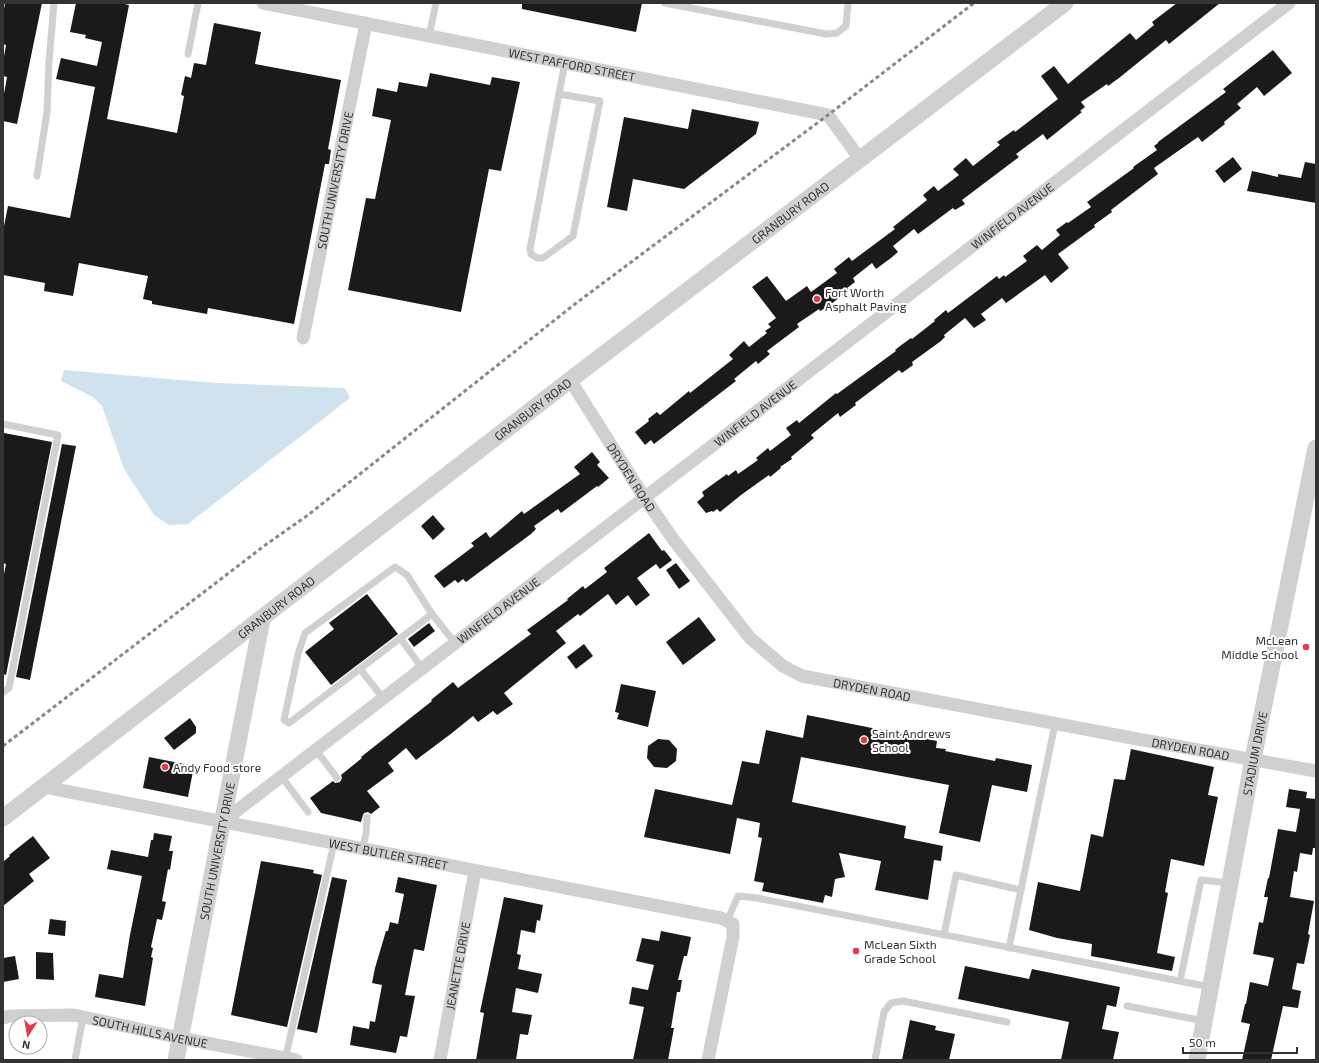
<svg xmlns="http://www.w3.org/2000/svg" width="1319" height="1063" font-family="'Exo 2',sans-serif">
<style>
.water{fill:#cfe2ee}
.building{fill:#1a1a1a}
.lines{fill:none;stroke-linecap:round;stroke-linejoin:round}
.service{stroke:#d0d0d0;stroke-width:7}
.minor{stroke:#d0d0d0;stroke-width:13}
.tertiary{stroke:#d0d0d0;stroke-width:17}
.rail{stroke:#888;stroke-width:3;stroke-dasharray:4 3;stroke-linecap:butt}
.poi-dot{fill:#e63946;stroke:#fff;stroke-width:1.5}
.labels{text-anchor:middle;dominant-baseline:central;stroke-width:4;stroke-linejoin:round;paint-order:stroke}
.street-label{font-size:12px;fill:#333;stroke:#fff}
.poi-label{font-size:12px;fill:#333;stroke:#fff;text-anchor:start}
</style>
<rect width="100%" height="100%" fill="#fff"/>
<polygon class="water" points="64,370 216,383 345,388 350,398 188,524 169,525 154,515 124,469 102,406 93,397 61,381"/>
<g class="building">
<polygon points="5,3 42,3 17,124 3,121 3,99 7,77 3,76 3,62 6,45 3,44 3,15"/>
<polygon points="76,3 120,3 129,5 107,119 177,133 184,96 181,95 185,76 191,78 194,63 206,65 214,23 261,32 255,64 341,80 328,149 331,150 329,164 325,164 294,324 208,308 207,314 152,304 152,301 143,299 148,276 79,263 73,296 44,291 45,283 3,275 3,231 8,206 70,218 95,87 56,79 61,58 97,66 102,42 85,38 86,35 70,32"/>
<polygon points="522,3 642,3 636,32 522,9"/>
<polygon points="1177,3 1220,3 1169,44 1166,40 1119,78 1108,86 1107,84 1081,102 1085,107 1080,111 1082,112 1047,140 1043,134 1016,154 1019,157 962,200 965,204 955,210 953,208 918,234 914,229 893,246 898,252 891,258 876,269 872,263 853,278 855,282 847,288 849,290 826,308 820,311 819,309 797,324 799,327 767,351 770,354 758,364 756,361 734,379 736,381 654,444 651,440 645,445 635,432 649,421 648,419 657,412 660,415 689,391 690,393 733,359 729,355 744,341 749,347 767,333 765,331 771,327 768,324 776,318 752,287 767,276 786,301 807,286 811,292 837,273 834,269 849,257 852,261 895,229 893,227 927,200 923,195 934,186 938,191 959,175 953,169 966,158 973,166 1000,145 997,142 1014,130 1015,132 1058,99 1041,76 1054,66 1068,84 1130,33 1136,40 1154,25 1152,22"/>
<polygon points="1273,50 1292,73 1264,96 1257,87 1237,104 1241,108 1224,122 1225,124 1202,142 1198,137 1154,168 1158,174 1111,210 1112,212 1094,225 1095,227 1058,254 1069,268 1051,283 1045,275 1006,303 1002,298 981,314 986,320 974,328 965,318 944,335 945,337 941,341 912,362 913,365 902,373 899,370 855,403 856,405 840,417 838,413 811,435 814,438 791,457 792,459 780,467 781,468 770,477 769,475 741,495 720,512 717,509 713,512 712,511 706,513 697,502 704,496 702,492 727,474 728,476 736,470 738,474 758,460 756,458 768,448 770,451 791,435 786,428 797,420 799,423 836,393 837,394 896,351 895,350 900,346 911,338 912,339 935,321 934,320 946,310 948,313 997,276 999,279 1004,275 1005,277 1027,261 1023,256 1037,245 1042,250 1060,235 1056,230 1067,222 1068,223 1091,207 1087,202 1134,168 1133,167 1157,150 1154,146 1158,143 1158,142 1226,92 1223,89"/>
<polygon points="430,73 490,85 492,77 520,82 501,171 489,169 461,312 348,290 366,198 375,199 391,120 372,116 377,88 397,92 399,82 427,87"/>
<polygon points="692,109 759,122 756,134 684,189 633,179 627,211 607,207 624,117 688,129"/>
<polygon points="1233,157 1242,169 1224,183 1215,171"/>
<polygon points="1305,162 1316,164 1316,203 1247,191 1252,171 1278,177 1278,174 1301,178"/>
<polygon points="4,433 52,442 6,675 3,674 3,579 6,564 3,563 3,440"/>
<polygon points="62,444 76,446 30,680 16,677"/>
<polygon points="592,452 600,462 597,465 609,478 598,487 597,486 561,513 558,509 534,526 536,529 531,534 466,582 463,579 458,583 455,580 444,588 434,576 474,546 471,543 486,532 490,538 522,511 524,514 580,474 574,467"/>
<polygon points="433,515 445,529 433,540 421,526"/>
<polygon points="649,533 662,551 664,550 672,560 660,569 656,564 637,578 650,595 636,606 628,595 616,605 608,594 580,616 578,614 556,631 566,643 504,693 513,704 497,715 493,711 478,722 473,716 452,733 416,760 406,748 388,763 394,771 367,791 380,807 371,814 368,812 364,813 363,815 361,822 321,813 310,798 333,781 335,783 340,782 342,778 341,775 362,758 361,757 432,701 431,700 453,682 458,688 531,634 527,630 568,600 567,599 583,586 585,589 607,572 604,568"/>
<polygon points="676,563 690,581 679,589 666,570"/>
<polygon points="367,594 398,634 331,685 305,652 334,629 329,623"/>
<polygon points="699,617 716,640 683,665 666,642"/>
<polygon points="429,623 435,631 414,647 408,639"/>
<polygon points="584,644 593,656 576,669 567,657"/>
<polygon points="621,684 656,691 648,727 617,719 619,713 615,712"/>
<polygon points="807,715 937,741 936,748 946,749 945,751 995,761 996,758 1032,765 1027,792 992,785 980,842 939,833 949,785 801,757 792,802 906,826 904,838 943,846 941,861 934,860 928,900 875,890 881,861 839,853 845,877 835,879 832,897 825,895 823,903 762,891 764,883 754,881 762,838 758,837 760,823 737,818 730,854 644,837 655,789 732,805 742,761 759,764 766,730 803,738"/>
<polygon points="190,718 196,727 196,733 174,750 164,738"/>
<polygon points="658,739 669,740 677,749 676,761 667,768 654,767 647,758 648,746"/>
<polygon points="1131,749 1214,767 1208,795 1218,797 1204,866 1171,859 1165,892 1168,893 1157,953 1175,957 1172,971 1091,956 1092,944 1057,938 1029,930 1038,882 1080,891 1091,834 1103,837 1114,779 1125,780"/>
<polygon points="149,757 194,766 188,797 143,788"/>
<polygon points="1289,789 1307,792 1306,798 1316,799 1316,848 1313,848 1312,855 1300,853 1297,872 1294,871 1290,897 1314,901 1308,934 1310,935 1304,964 1297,963 1292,989 1301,991 1298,1008 1283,1006 1271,1060 1242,1060 1250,1024 1241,1022 1245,1004 1246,1004 1250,982 1268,986 1274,958 1253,954 1259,922 1263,923 1268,897 1264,897 1268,878 1269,878 1278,829 1296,832 1300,809 1286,807"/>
<polygon points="154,833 172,836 169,851 173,851 170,870 168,869 162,901 166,902 162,920 157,919 151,947 153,948 151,957 153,958 145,1006 95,997 99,974 123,978 130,935 142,876 107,869 111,850 148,857 151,840 153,840"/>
<polygon points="33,836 50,858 29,874 34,881 3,906 3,862 10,856 9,855"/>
<polygon points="261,861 314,870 313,873 322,875 287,1027 231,1015"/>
<polygon points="332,877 347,880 317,1033 297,1029"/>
<polygon points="398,877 437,885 424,951 414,949 405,995 415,996 407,1037 400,1036 396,1053 350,1045 353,1026 369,1029 370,1021 375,1022 382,985 372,983 375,968 386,931 388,931 390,922 398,924 404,894 395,892"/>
<polygon points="504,897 543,905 540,921 537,920 535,933 521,930 517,954 521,955 518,969 542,974 538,993 516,988 512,1012 532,1015 528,1035 520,1034 516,1060 476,1060 484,1013 480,1012"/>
<polygon points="50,919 66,921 65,936 48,934"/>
<polygon points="661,931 691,937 687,956 684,956 678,980 682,980 680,992 677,992 671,1028 674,1028 668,1060 633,1060 644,1007 629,1004 632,987 648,990 654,965 636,961 642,938 659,941"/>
<polygon points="36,952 53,953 54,980 36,979"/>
<polygon points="15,956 19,979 3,982 3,958"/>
<polygon points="965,966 1029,979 1032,969 1120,987 1116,1007 1107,1005 1102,1029 1119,1032 1113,1060 1061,1060 1069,1022 958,999"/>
<polygon points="910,1020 936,1026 935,1030 955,1034 949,1060 902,1060"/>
</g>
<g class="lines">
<g class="service">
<polyline points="665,3 826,34 837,33 846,26 848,3"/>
<polyline points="429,36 436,3"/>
<polyline points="188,54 198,3"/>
<polyline points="559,94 600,101 573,236 543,258 537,258 531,254 530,249 561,83 565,63"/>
<polyline points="37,176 47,112 49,62 54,3"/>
<polyline points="3,424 58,435 9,688 3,692"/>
<polyline points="432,614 289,723 284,720 298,654 305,633 395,567 407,575 432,614 455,643"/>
<polyline points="400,638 422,668"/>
<polyline points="360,669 383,698"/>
<polyline points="316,750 337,778"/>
<polyline points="281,776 308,812"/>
<polyline points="362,849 366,834 367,817"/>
<polyline points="727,921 738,896 757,898 1210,987"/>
<polyline points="944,935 956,875 1021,890"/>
<polyline points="1009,948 1055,724"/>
<polyline points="1180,981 1201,880 1229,883"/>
<polyline points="1127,1006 1204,1021"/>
<polyline points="75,1060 83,1017"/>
<polyline points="285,1060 334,843"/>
<polyline points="875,1060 884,1012 891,1003 903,1001 1007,1022"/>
</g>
<g class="minor">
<path id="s1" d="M263 3 828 115 860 159"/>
<path id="s2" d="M303 338 366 23"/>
<path id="s3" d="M570 380 644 497 673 539 750 638 783 666 802 676 1132 738 1316 771"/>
<path id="s4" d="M44 787 721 918 733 924V937L708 1060"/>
<path id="s5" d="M222 822 1289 3"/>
<path id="s6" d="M3 1018 10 1016 74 1015 180 1038 296 1060"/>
<path id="s7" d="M440 1060 475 871"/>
</g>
<g class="tertiary">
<path id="s8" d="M3 818 570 380 1065 3"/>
<path id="s9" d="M176 1060 262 619"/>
<path id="s10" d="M1197 1060 1253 759 1316 448"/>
</g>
<polyline class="rail" points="3,746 264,546 308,515 575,304 828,115 974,3"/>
</g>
<g class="poi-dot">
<circle cx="817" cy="299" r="4"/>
<circle cx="1306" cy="647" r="4"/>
<circle cx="864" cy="740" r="4"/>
<circle cx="165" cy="767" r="4"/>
<circle cx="856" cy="951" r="4"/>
</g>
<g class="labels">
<g class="street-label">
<text stroke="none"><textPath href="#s1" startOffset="315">WEST PAFFORD STREET</textPath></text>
<text stroke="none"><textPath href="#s2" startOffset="161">SOUTH UNIVERSITY DRIVE</textPath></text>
<text stroke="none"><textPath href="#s8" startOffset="993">GRANBURY ROAD</textPath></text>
<text stroke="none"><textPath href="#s5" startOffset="996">WINFIELD AVENUE</textPath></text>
<text stroke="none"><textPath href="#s8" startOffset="669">GRANBURY ROAD</textPath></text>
<text stroke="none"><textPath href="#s5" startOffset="672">WINFIELD AVENUE</textPath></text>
<text stroke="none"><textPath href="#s3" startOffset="115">DRYDEN ROAD</textPath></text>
<text stroke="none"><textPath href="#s8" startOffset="345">GRANBURY ROAD</textPath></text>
<text stroke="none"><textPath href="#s5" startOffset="348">WINFIELD AVENUE</textPath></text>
<text stroke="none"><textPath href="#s3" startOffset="451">DRYDEN ROAD</textPath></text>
<text stroke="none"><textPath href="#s3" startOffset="775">DRYDEN ROAD</textPath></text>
<text stroke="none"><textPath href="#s10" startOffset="312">STADIUM DRIVE</textPath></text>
<text stroke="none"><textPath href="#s9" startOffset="213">SOUTH UNIVERSITY DRIVE</textPath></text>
<text stroke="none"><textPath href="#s4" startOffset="351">WEST BUTLER STREET</textPath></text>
<text stroke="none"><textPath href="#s7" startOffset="96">JEANETTE DRIVE</textPath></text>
<text stroke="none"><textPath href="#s6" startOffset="149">SOUTH HILLS AVENUE</textPath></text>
</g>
<g class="poi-label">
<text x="825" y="292">Fort Worth<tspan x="825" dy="14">Asphalt Paving</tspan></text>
<text x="1298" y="640" text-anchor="end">McLean<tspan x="1298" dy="14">Middle School</tspan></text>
<text x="872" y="733">Saint Andrews<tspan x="872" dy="14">School</tspan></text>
<text x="173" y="767">Andy Food store</text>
<text x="864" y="944">McLean Sixth<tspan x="864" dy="14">Grade School</tspan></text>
</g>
</g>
<rect width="1319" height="1063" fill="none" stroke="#333333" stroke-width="8"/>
<g transform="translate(28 1035) rotate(191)"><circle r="19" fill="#ffffff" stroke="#adadad"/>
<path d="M0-3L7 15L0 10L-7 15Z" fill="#e63946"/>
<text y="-6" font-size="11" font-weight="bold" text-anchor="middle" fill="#333333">N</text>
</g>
<path d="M1183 1047v6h114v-6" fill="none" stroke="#333333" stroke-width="2"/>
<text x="1189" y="1047" font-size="12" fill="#333333" stroke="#ffffff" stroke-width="3" paint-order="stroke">50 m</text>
</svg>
